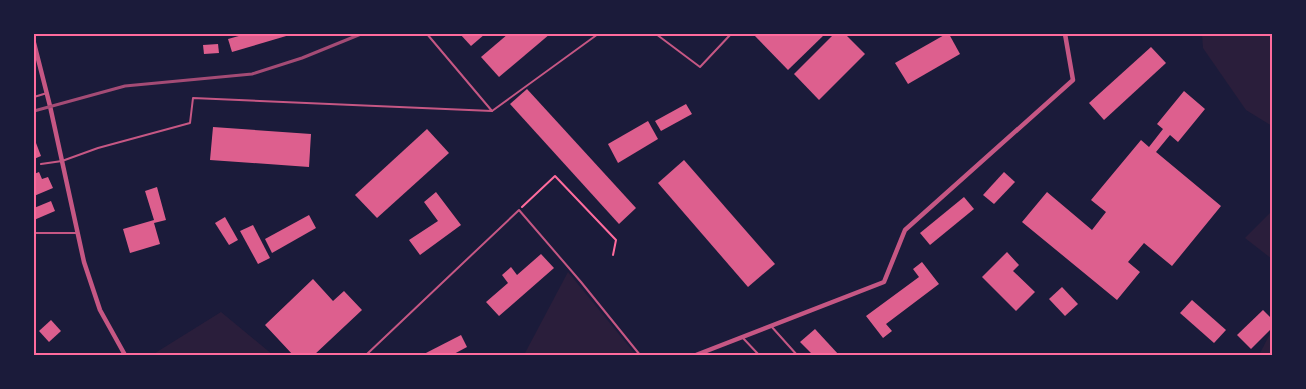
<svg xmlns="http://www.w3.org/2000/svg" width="1306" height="389" font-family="Overpass,sans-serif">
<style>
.green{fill:#2a1e3b}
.building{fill:#dd5f8e}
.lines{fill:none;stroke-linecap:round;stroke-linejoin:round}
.path{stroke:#ff6b9d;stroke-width:2}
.service{stroke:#c65784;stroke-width:2}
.minor{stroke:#c65784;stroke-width:4.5}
.rail{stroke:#a44b75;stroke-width:3}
.neatline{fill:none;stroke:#ff6b9d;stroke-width:2}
</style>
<rect width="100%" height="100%" fill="#1b1b3a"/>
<g class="green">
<polygon points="1202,34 1272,34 1272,126 1246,110 1203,48"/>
<polygon points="1272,211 1272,259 1245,238"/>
<polygon points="568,272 636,355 524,355"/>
<polygon points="221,312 273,355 152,355"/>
<polygon points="1272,330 1272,355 1259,355"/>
</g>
<g class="building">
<polygon points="246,34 293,34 232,52 228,39"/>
<polygon points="460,34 485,34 471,46"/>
<polygon points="508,34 550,34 499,77 481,57"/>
<polygon points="755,34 825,34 788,70 754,35"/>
<polygon points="834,34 845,34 865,54 819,100 794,74"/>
<polygon points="946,34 949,34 960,54 908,84 895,63"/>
<polygon points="218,44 219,53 204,54 203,45"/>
<polygon points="1151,47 1166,63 1104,120 1089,103"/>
<polygon points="527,89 636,208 619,224 510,104"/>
<polygon points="1184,91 1205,109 1178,142 1170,135 1156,152 1221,206 1172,266 1144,243 1128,262 1140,272 1117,300 1022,222 1047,192 1092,230 1106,212 1091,200 1141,140 1149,147 1163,129 1157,124"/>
<polygon points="686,104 692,114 661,131 655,121"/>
<polygon points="648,121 658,139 618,163 608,144"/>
<polygon points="213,127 311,134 309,167 210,160"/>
<polygon points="427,129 449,153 377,218 355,195"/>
<polygon points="36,143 41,156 34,159 34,144"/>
<polygon points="684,160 775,264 748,287 658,183"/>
<polygon points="39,172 42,179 48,177 53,188 34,196 34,174"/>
<polygon points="1004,172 1015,182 994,204 983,195"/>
<polygon points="157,187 166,220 154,223 160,244 130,253 123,229 154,220 145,191"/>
<polygon points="436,192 461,225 420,255 409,240 438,221 424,202"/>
<polygon points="964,197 974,209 930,245 920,233"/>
<polygon points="51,201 55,211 34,220 34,208"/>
<polygon points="309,215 316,228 272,253 265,239"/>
<polygon points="225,217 238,240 229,245 215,223"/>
<polygon points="253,225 270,258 258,264 240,231"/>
<polygon points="1007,252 1019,265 1013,271 1035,292 1016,311 982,277"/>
<polygon points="541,254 554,268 499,316 486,302 508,283 502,275 511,267 517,275"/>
<polygon points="922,262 939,284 886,324 892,331 883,338 866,316 919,277 913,269"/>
<polygon points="313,279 333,301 344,291 362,310 314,355 293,355 265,325"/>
<polygon points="1062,287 1078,304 1065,316 1049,299"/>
<polygon points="1192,300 1226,330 1214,343 1180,313"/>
<polygon points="1263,310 1272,319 1272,328 1251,349 1237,335"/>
<polygon points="51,320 61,331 49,342 39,331"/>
<polygon points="815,329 839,355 813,355 800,342"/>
<polygon points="461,335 467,347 452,355 422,355"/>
</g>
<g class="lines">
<polyline class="path" points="522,207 555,176 616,240 613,255"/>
<g class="service">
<polyline points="656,34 700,67 731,34"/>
<polyline points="34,97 47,93"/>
<polyline points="492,111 598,34"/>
<polyline points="41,164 62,161 98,148 190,123 193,98 492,111 427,34"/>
<polyline points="34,233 78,233"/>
<polyline points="771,326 797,355"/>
<polyline points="742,337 759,355"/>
<polyline points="366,355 519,210 581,282 640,355"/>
</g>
<g class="minor">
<polyline points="34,43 50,106 84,262 100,310 125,355"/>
<polyline points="696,355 884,282 905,230 1073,80 1065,34"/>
</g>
<polyline class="rail" points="34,111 125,86 252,74 302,58 361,34"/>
</g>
<rect width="1306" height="389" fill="none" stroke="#1b1b3a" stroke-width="70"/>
<rect x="35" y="35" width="1236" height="319" class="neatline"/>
</svg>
